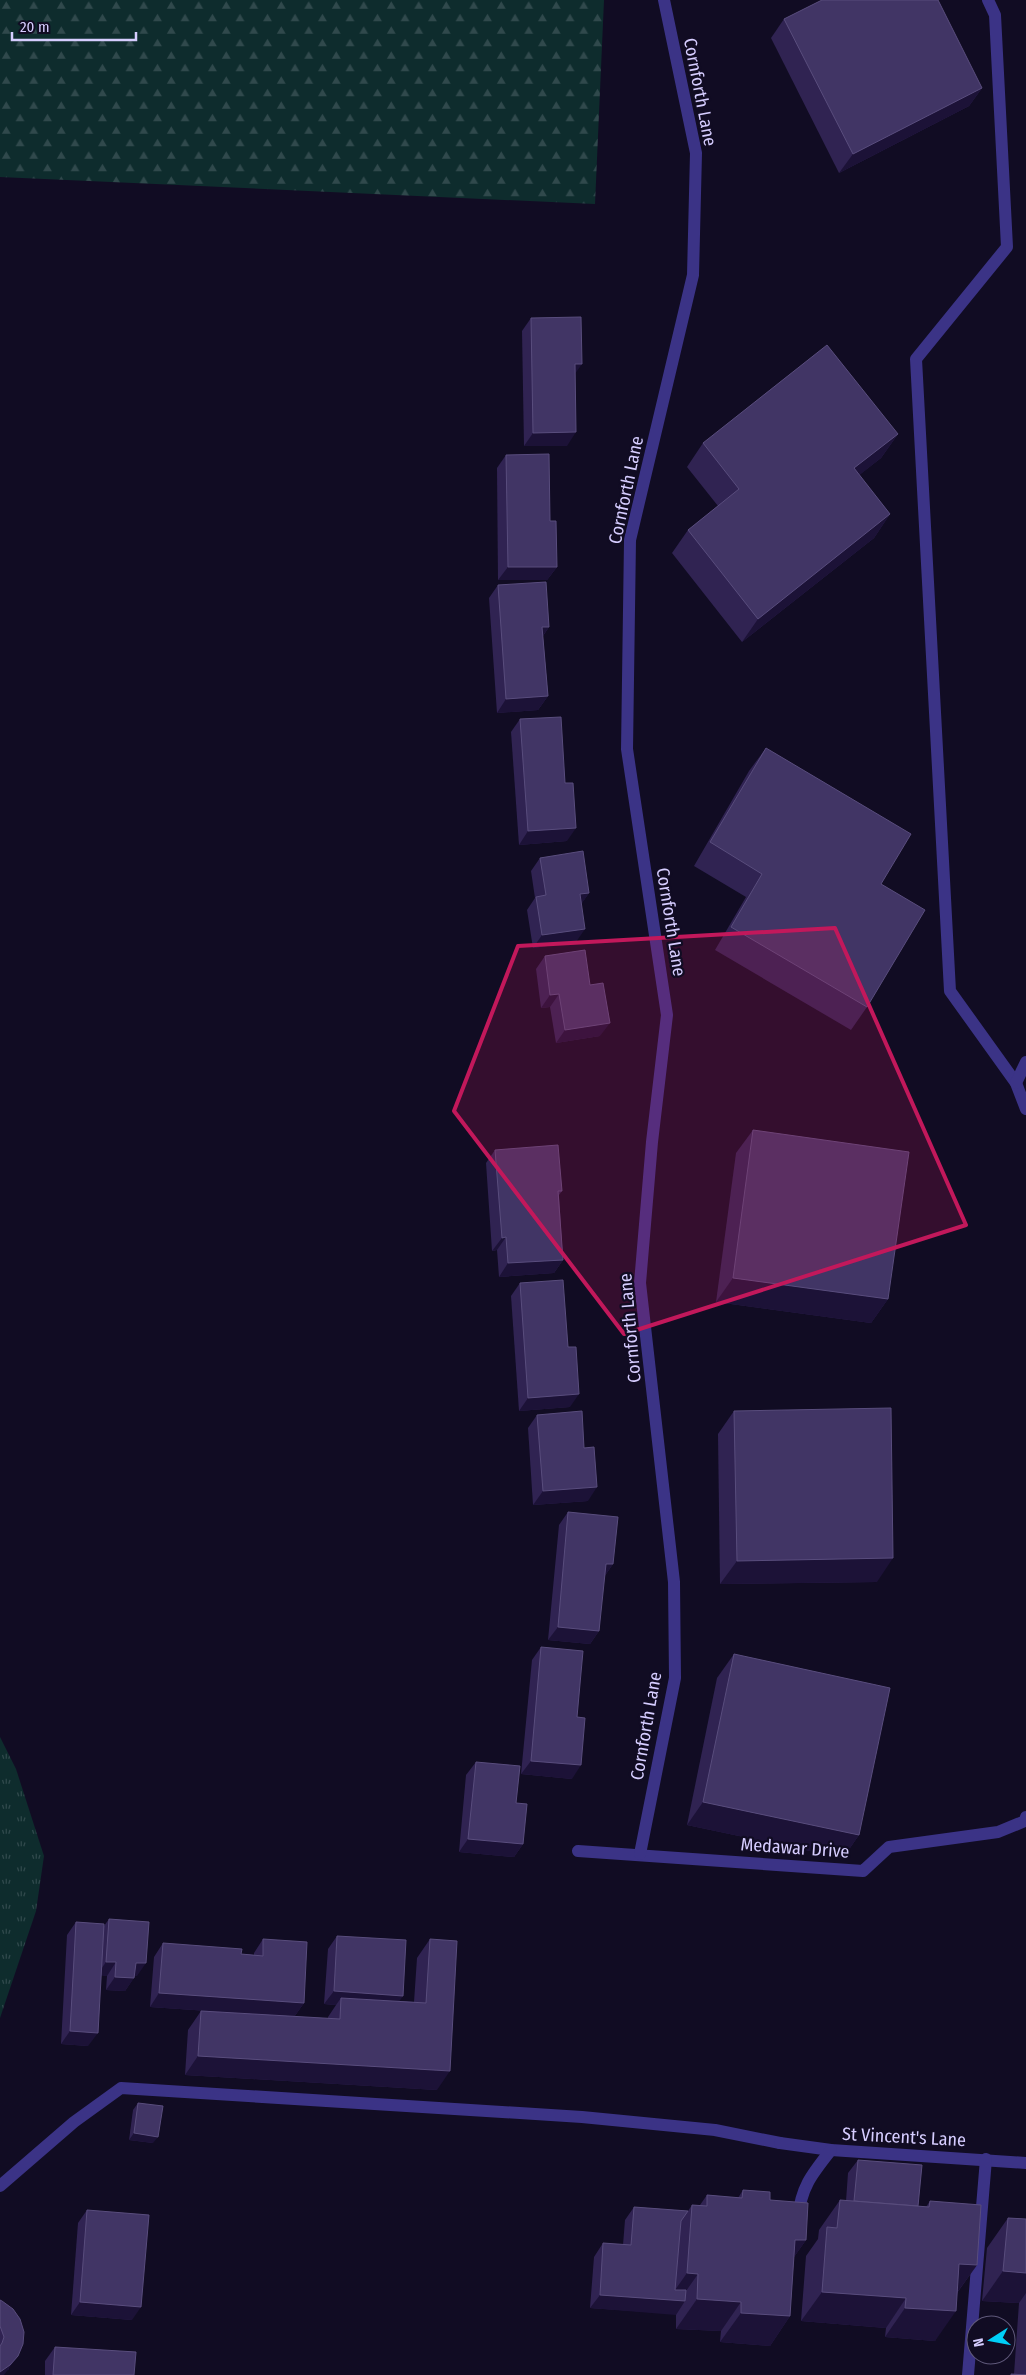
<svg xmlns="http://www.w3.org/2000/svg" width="1026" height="2375" font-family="'Fira Sans Condensed',sans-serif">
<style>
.grass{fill:url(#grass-tufts)}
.forest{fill:url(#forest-firs)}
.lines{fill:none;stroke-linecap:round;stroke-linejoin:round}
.service{stroke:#3b3386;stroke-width:12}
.minor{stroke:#3b3386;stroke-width:12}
.wall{fill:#302352}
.shaded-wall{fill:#1c1237}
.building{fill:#413565;stroke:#594d7d}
.marked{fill:#c2185b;fill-opacity:0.2;stroke:#c2185b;stroke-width:4;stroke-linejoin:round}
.labels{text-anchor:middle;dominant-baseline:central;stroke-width:4.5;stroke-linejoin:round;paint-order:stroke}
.street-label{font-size:18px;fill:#d6cdff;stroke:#110c23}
</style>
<defs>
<pattern id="grass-tufts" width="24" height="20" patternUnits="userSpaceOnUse" patternTransform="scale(1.25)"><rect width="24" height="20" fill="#0e2c2d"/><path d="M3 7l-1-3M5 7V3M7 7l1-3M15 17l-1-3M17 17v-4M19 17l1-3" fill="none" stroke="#30494c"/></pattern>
<pattern id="forest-firs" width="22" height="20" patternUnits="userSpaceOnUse" patternTransform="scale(1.25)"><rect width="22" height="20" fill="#0e2c2d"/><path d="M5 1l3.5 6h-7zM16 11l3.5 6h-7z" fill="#30494c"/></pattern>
</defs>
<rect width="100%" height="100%" fill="#110c23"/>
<polygon class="grass" points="0,1737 16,1769 44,1856 36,1911 0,2018"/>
<polygon class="forest" points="0,0 604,0 595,204 0,177"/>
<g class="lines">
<polyline class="service" points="0,2186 74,2122 121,2088 582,2117 715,2130 780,2143"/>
<g class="minor">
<polyline points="988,0 995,15 1007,247 916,359 950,991 1016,1083 1026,1109"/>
<polyline points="1016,1083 1026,1062"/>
<polyline points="578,1851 863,1871 889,1847 998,1832 1025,1821 1026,1817"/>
<polyline points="640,1854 675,1678 674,1582 640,1283 652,1142 667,1015 627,749 630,540 693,275 696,153 664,0"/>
<polyline points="780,2143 831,2150 1026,2163"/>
<path d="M798 2218C801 2187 812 2174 831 2150"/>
<polyline points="968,2375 986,2159"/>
</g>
</g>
<g class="wall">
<polygon points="784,19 982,88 969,106 839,173 771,38"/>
<polygon points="531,318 575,373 567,446 524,446 522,331"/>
<polygon points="898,434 881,458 859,475 890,514 874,538 742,642 672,553 688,530 718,506 687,467 703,443"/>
<polygon points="506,455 550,521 557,567 547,580 498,580 497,468"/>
<polygon points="498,585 549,627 543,636 548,696 538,710 497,713 489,598"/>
<polygon points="520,719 567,841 519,845 511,732"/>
<polygon points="766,748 881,884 867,1007 851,1030 715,950 746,897 694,866 749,771"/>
<polygon points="540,858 589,893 581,904 576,942 533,948 527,910 535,898 531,871"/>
<polygon points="545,956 590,985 600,1036 556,1043 550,1007 541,1008 536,969"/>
<polygon points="753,1130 888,1299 871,1323 716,1302 736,1153"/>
<polygon points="495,1150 562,1191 559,1195 563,1260 554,1273 499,1277 497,1250 492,1251 486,1163"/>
<polygon points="520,1283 570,1407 519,1411 511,1296"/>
<polygon points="734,1411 877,1582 720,1584 718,1434"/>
<polygon points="537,1415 588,1501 533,1505 528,1428"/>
<polygon points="568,1512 613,1564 604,1577 599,1631 590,1644 548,1640 559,1525"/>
<polygon points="541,1647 572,1779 521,1774 532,1660"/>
<polygon points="734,1654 859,1835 843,1858 687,1825 717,1678"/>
<polygon points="476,1762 516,1803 523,1844 514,1857 459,1852 466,1775"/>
<polygon points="109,1919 137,1976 135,1976 125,1991 106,1990 107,1976 101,1975 88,2046 61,2044 67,1935 76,1922 104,1926"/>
<polygon points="337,1936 399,2001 414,2002 417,1958 430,1939 437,2090 185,2075 188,2030 201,2011 328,2019 328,2017 336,2005 324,2004 328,1949"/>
<polygon points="263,1939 304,2003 294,2017 150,2007 154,1957 163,1943 241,1954 254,1955 254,1953"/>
<polygon points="138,2103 153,2143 129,2140 133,2110"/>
<polygon points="858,2160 918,2206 926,2207 930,2201 977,2265 957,2293 935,2341 885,2337 886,2328 801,2321 806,2256 818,2239 819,2230 840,2200 846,2201 848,2173"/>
<polygon points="743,2190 770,2200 806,2240 794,2257 790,2316 770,2346 720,2342 721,2331 676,2329 676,2314 590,2308 594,2257 603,2243 623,2245 625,2220 634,2207 688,2211 692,2205 700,2205 707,2195 738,2198"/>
<polygon points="87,2210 132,2320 71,2315 78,2223"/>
<polygon points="1008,2218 1026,2219 1026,2375 1011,2375 1011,2374 1014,2374 1019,2303 982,2301 987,2248"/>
<polygon points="0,2300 9,2369 0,2375"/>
<polygon points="55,2347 134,2375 45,2375 45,2361"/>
</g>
<g class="shaded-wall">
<polygon points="982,88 969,106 839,173 853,154"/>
<polygon points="575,364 582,364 572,378"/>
<polygon points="576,432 567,446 524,446 533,433"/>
<polygon points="898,434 881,458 838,492 854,468"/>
<polygon points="890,514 874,538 742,642 758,619"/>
<polygon points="508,567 557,567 547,580 498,580"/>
<polygon points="542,627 549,627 540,640"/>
<polygon points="548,696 538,710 497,713 506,699"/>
<polygon points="576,828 567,841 519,845 528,831"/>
<polygon points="589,893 580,906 580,894"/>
<polygon points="585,929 576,942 533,948 542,935"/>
<polygon points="559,994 550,1007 541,1008 550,995"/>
<polygon points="610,1023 600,1036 556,1043 565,1030"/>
<polygon points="506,1237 497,1250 492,1251 502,1238"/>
<polygon points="563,1260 554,1273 499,1277 508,1263"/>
<polygon points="733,1278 888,1299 871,1323 716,1302"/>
<polygon points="579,1394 570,1407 519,1411 528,1398"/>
<polygon points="597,1487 588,1501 533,1505 543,1491"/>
<polygon points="893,1558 877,1582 720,1584 737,1561"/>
<polygon points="606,1564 613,1564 604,1577"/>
<polygon points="558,1627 599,1631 590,1644 548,1640"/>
<polygon points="531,1761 581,1765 572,1779 521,1774"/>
<polygon points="703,1802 859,1835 843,1858 687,1825"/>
<polygon points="468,1839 523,1844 514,1857 459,1852"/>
<polygon points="106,1962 116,1962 107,1976 97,1975"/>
<polygon points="136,1963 146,1963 137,1976 126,1976"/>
<polygon points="115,1977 134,1978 125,1991 106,1990"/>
<polygon points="334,1991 403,1996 394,2009 341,1998 336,2005 324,2004"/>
<polygon points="159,1993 304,2003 294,2017 150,2007"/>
<polygon points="70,2031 98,2033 88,2046 61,2044"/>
<polygon points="198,2056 450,2071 437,2090 185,2075"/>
<polygon points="134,2133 158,2137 153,2143 129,2140"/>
<polygon points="795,2240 806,2240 785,2270"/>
<polygon points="959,2264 977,2265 956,2294"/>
<polygon points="1003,2271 1026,2273 1026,2293 1019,2303 982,2301"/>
<polygon points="687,2273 698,2274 679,2301 685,2301 676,2315 590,2308 600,2295 668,2300"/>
<polygon points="822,2292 906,2298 886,2328 801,2321"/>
<polygon points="697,2299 741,2302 721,2331 676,2329"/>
<polygon points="80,2302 141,2307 132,2320 71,2315"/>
<polygon points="905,2308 956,2311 935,2341 885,2337"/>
<polygon points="741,2313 790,2316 770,2346 720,2342"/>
<polygon points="18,2356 4,2375 0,2375 0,2372"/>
</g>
<g class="building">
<polygon points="822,0 938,0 982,88 853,154 784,19"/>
<polygon points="581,317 582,364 575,364 576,432 533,433 531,318"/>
<polygon points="827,345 898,434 854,468 890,514 758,619 688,530 739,489 703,443"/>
<polygon points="549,454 550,521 556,521 557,567 508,567 506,455"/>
<polygon points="546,582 549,627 542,627 548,696 506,699 498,585"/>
<polygon points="561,717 565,783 573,783 576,828 528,831 520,719"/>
<polygon points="766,748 911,834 881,884 925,910 867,1007 731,927 762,874 710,842"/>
<polygon points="583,851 589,893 580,894 585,929 542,935 536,897 546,895 540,858"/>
<polygon points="585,950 590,985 603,983 610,1023 565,1030 559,994 550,995 545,956"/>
<polygon points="753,1130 909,1152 888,1299 733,1278"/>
<polygon points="558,1145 562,1191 558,1191 563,1260 508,1263 506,1237 502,1238 495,1150"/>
<polygon points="563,1280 568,1347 576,1347 579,1394 528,1398 520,1283"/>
<polygon points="891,1408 893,1558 737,1561 734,1411"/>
<polygon points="582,1411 584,1448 594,1447 597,1487 543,1491 537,1415"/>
<polygon points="568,1512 618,1517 613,1564 606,1564 599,1631 558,1627"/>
<polygon points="541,1647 583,1651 577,1717 585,1718 581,1765 531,1761"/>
<polygon points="734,1654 890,1688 859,1835 703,1802"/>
<polygon points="476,1762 520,1766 516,1803 527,1804 523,1844 468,1839"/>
<polygon points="109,1919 149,1922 146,1963 136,1963 134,1978 115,1977 116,1962 106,1962"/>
<polygon points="76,1922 104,1924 98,2033 70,2031"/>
<polygon points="337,1936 406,1940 403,1996 334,1991"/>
<polygon points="263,1939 307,1942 304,2003 159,1993 163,1943 242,1949 241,1954 263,1956"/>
<polygon points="430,1939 457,1941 450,2071 198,2056 201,2011 340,2019 341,1998 426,2003"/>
<polygon points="138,2103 163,2106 158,2137 134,2133"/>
<polygon points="858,2160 922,2165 918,2206 854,2201"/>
<polygon points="743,2190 770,2192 770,2200 808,2203 806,2240 795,2240 790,2316 741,2313 741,2302 697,2299 698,2274 687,2273 692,2205 707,2206 707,2195 742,2198"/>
<polygon points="840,2200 929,2207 930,2201 981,2205 977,2265 959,2264 956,2311 905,2308 906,2298 822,2292 827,2227 837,2228"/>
<polygon points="634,2207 688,2211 681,2221 675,2290 686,2290 685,2301 600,2295 603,2243 631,2245"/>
<polygon points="87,2210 149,2215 141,2307 80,2302"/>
<polygon points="1008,2218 1026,2219 1026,2273 1003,2271"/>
<polygon points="0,2300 2,2301 13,2309 20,2319 24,2332 23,2344 18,2356 10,2365 0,2372 0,2346 2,2343 4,2337 0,2326"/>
<polygon points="55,2347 136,2352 134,2375 53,2375"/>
<polygon points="1011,2374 1026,2375 1011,2375"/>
</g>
<path class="marked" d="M835 928 966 1225 624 1334 454 1111 518 946Z"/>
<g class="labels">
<g class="street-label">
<text transform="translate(700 92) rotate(79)">Cornforth Lane</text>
<text transform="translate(626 490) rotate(-78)">Cornforth Lane</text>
<text transform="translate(671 922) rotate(81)">Cornforth Lane</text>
<text transform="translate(630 1328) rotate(-95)">Cornforth Lane</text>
<text transform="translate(646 1726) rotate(-80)">Cornforth Lane</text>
<text transform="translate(795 1848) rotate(4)">Medawar Drive</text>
<text transform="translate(904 2137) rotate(3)">St Vincent's Lane</text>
</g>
</g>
<g transform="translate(991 2340) rotate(259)"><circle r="24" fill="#110c23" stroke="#60597b"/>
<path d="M0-4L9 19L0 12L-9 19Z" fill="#00cff8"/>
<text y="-8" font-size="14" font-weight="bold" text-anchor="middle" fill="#d6cdff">N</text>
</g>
<path d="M12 32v8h124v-8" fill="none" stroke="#d6cdff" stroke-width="2.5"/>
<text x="20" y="32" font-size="15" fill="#d6cdff" stroke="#110c23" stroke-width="4" paint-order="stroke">20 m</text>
</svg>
